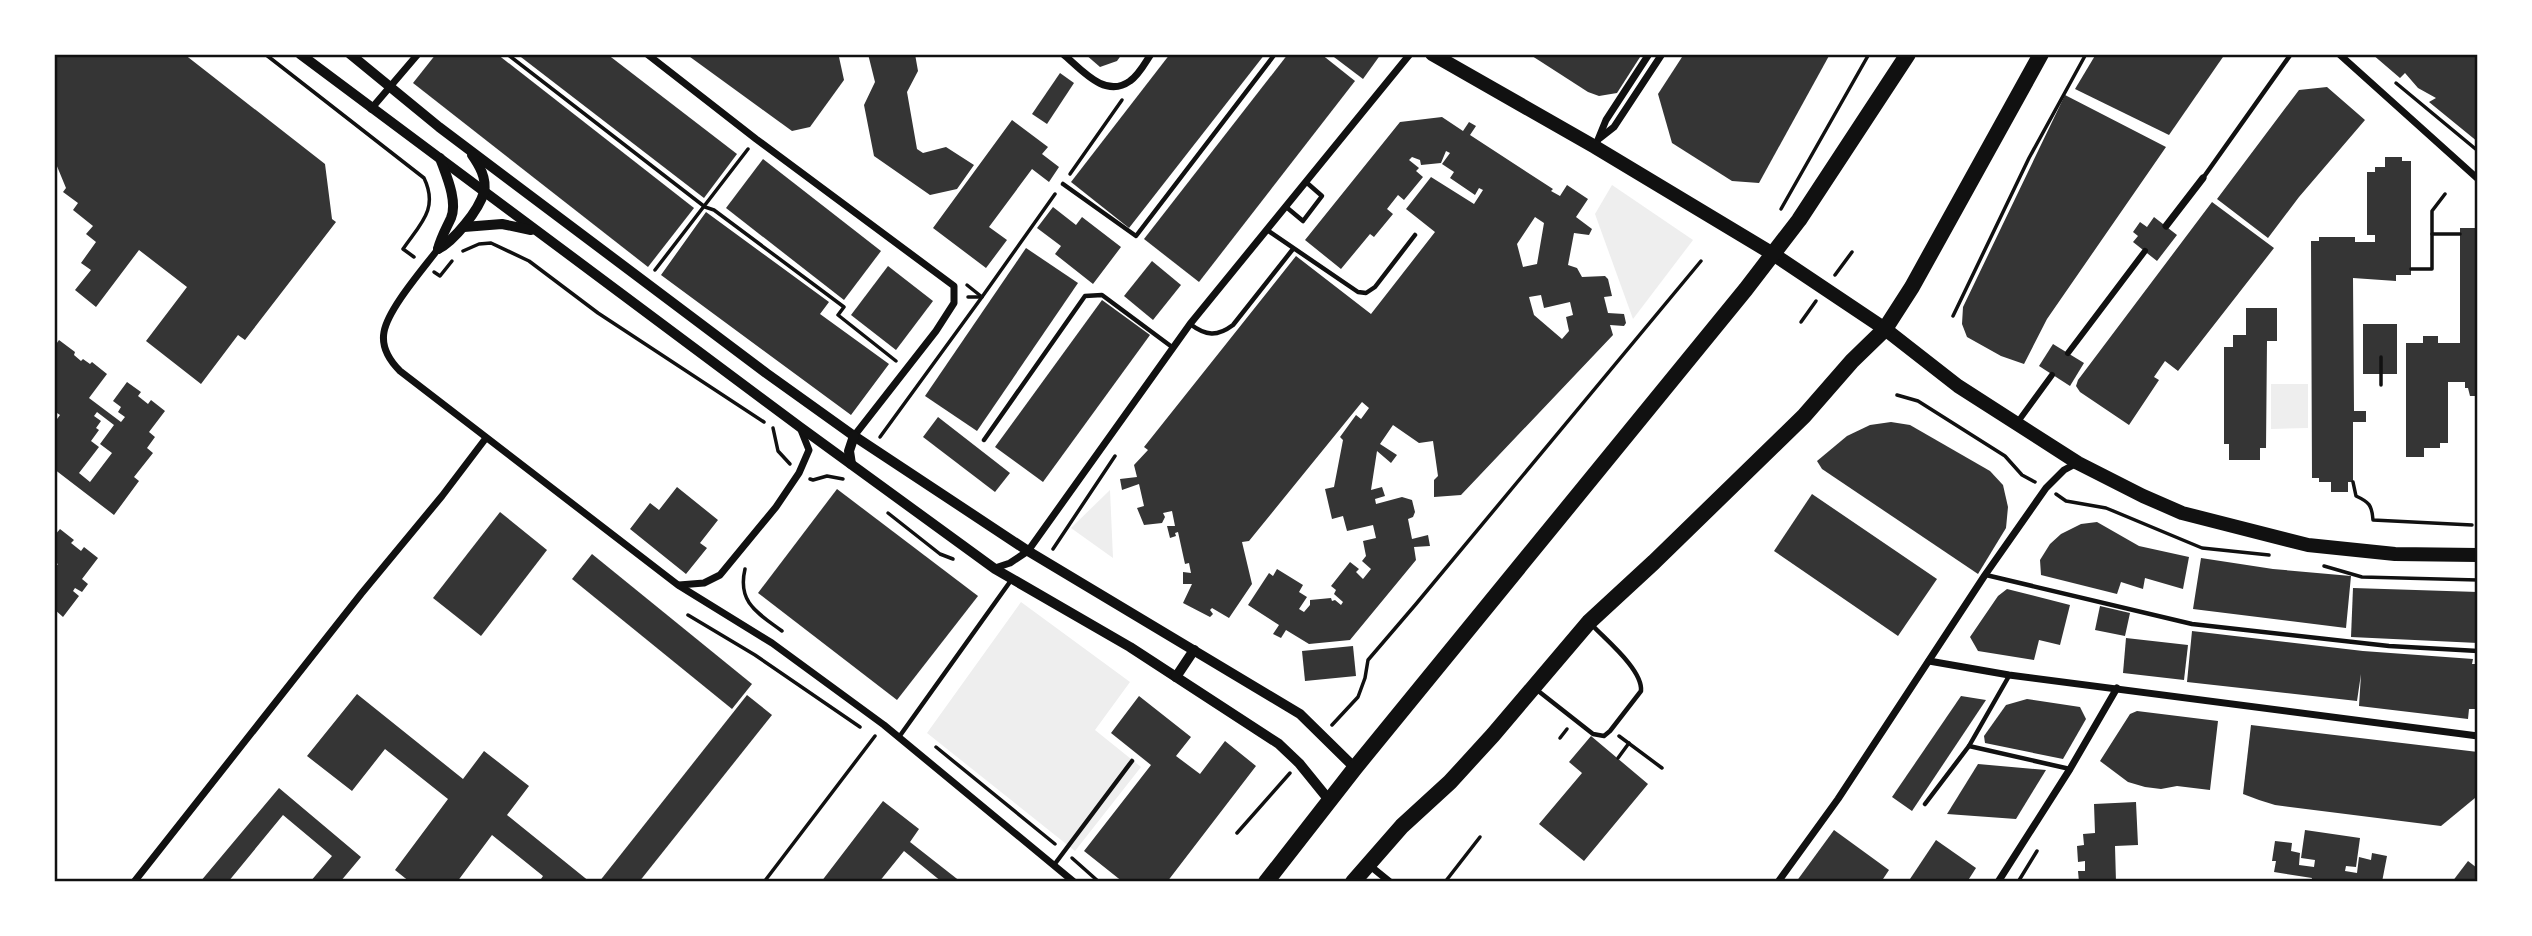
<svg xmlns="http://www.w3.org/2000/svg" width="2532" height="936" font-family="'Golos Text',sans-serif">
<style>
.green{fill:#eee}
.building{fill:#353535;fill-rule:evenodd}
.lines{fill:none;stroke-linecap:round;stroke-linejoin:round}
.path{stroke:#111;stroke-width:3.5}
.service{stroke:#111;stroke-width:4.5}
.pedestrian{stroke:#111;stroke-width:6}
.minor{stroke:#111;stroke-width:7}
.tertiary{stroke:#111;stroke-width:10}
.primary{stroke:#111;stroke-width:14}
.trunk{stroke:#111;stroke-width:16}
.neatline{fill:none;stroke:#111;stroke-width:2.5}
</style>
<rect width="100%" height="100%" fill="#fff"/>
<g class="green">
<polygon points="1612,185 1693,240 1633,319 1595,214"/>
<polygon points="2271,384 2308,384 2308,428 2271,429"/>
<polygon points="1110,490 1113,558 1071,528"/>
<polygon points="1021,602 1130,682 1095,730 1141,767 1075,851 927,733"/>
</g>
<g class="building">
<polygon points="54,54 184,54 325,164 332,219 336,222 245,340 238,335 201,384 146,341 187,287 139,250 96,307 75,290 91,270 81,263 96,242 86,234 93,226 73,210 78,203 63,192 66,188 54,159"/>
<polygon points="436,54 497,54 694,208 648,267 413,83"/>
<polygon points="517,54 607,54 737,154 704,198"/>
<polygon points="686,54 835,54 839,57 844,80 810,127 792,131"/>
<polygon points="868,54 915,54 918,71 907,92 917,149 923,153 946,147 974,165 957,189 930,195 874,156 864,105 875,82"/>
<polygon points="1085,54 1122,54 1117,61 1100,67"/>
<polygon points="1170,54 1265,54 1129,228 1071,182"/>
<polygon points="1288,54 1321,54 1355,81 1199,282 1144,239"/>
<polygon points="1330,54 1381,54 1363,79"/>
<polygon points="1529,54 1642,54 1617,93 1599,96 1588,92"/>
<polygon points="1684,54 1830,54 1759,183 1732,181 1672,143 1658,94"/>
<polygon points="2096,54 2225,54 2169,135 2075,89"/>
<polygon points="2372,54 2478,54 2478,142 2429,102 2436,98 2418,88 2405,73 2400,78"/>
<polygon points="1060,73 1074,83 1047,124 1032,114"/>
<polygon points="2327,87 2365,120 2299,197 2268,238 2217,199 2299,90"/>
<polygon points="2065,95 2166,147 2047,319 2024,364 2001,356 1967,337 1962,324 1963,307"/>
<path d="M1442 117 1463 131 1469 122 1476 126 1470 135 1553 189 1551 191 1560 196 1567 185 1588 199 1576 217 1592 229 1589 235 1574 233 1568 265 1577 268 1582 277 1605 276 1608 279 1612 296 1604 297 1608 313 1624 314 1626 323 1624 326 1610 325 1613 335 1461 495 1434 497V480L1438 476 1433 441 1419 443 1393 425 1380 444 1397 455 1391 463 1377 451 1371 490 1382 487 1385 496 1375 499 1376 504 1402 497 1412 500 1415 512 1413 517 1408 519 1412 539 1428 535 1430 546 1414 547 1416 560 1350 640 1309 644 1286 630 1281 638 1273 634 1279 625 1248 605 1269 573 1273 576 1277 569 1303 585 1299 592 1307 597 1299 609 1304 612 1310 605V600L1331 598 1332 601 1335 600 1341 605 1343 602 1334 594 1336 590 1331 586 1350 562 1359 569 1356 572 1363 579 1371 569 1362 561 1366 556 1363 541 1376 538 1373 525 1347 531 1343 516 1332 519 1325 489 1334 487 1343 440 1340 437 1356 415 1361 419 1369 408 1362 402 1249 541 1242 542 1252 584 1229 618 1212 608 1210 610 1213 614 1210 617 1183 603 1192 584H1183V572L1191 573 1189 563 1185 564 1178 532 1175 533 1176 536 1170 538 1167 526H1175L1172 511 1163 513 1165 517 1162 523 1144 525 1137 508 1144 506 1139 484 1122 490 1120 479 1137 477 1134 465 1148 450 1144 447 1296 256 1371 314 1435 232 1406 209 1431 177 1474 204 1483 190 1479 188 1475 195 1450 178 1454 172 1442 164 1450 153 1446 151 1441 163 1421 165 1420 160 1412 157 1409 160 1419 168 1416 171 1423 177 1404 200 1398 195 1387 209 1393 214 1374 237 1370 234 1341 269 1305 240 1400 122ZM1535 217 1544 223 1537 264 1523 267 1517 244ZM1541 295 1544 308 1570 302 1573 315 1566 317 1569 331 1562 339 1534 315 1529 297Z"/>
<polygon points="1012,120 1048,147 1042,154 1059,167 1049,182 1032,169 989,227 1007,240 986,268 933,228"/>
<polygon points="2385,157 2402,157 2402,161 2411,161 2411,275 2396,275 2396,281 2353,278 2354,411 2366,411 2366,422 2353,422 2353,482 2348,482 2348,492 2331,492 2331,482 2319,482 2319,478 2312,478 2311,241 2319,241 2319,237 2355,237 2355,242 2375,242 2375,235 2367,235 2367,172 2375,172 2375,167 2385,167"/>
<polygon points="763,159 881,251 844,300 726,208"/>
<polygon points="2212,202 2274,248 2178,371 2165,361 2154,377 2159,380 2129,425 2080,392 2076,386 2078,380"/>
<polygon points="1053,207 1076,225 1082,217 1121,247 1093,284 1055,254 1061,246 1037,228"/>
<polygon points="706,212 829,302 820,314 889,364 851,415 661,275"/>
<polygon points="2154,217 2177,235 2157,261 2133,242 2138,236 2133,232 2140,222 2147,227"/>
<polygon points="2460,228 2478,228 2478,396 2470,396 2468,388 2465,388 2465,382 2448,382 2448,443 2440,443 2440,448 2424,448 2424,457 2406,457 2406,343 2423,343 2423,336 2438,336 2438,343 2460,343"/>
<polygon points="1026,248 1078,283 977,431 925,396"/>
<polygon points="1152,261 1181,285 1153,320 1124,296"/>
<polygon points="888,266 933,301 896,350 851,315"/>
<polygon points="1102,300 1150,335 1043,482 995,447"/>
<polygon points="2246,308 2277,308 2277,341 2267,341 2266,448 2260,448 2260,460 2229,460 2229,444 2224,444 2224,347 2233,347 2233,335 2246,335"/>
<rect x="2363" y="324" width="34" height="50"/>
<path d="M59 340 75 352 74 355 81 361 83 359 90 364 92 362 107 374 89 398 121 422 125 417 118 412 121 407 113 401 127 382 141 392 138 396 148 404 151 400 165 411 149 432 155 437 147 448 153 453 134 477 139 481 114 515 54 469V423L60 415 54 411V347ZM97 412 114 425 100 444 112 453 90 482 79 473 99 447 91 441 99 430 96 428 101 421 94 416Z"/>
<polygon points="2053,344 2084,363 2070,386 2039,366"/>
<polygon points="938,417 1010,473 995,492 923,437"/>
<polygon points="1891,422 1910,425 1990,471 2003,485 2008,507 2006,528 1978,574 1822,469 1817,461 1847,436 1870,425"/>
<polygon points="677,487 718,520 700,543 707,548 686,574 630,529 650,503 659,510"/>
<polygon points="837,489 978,596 897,700 758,593"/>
<polygon points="1812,494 1937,579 1898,636 1774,551"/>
<polygon points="500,512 547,550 481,636 433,598"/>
<polygon points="2097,522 2139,546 2189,557 2183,589 2145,578 2143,589 2121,582 2117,594 2041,575 2040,560 2050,544 2061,534 2081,524"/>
<polygon points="60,529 74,540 71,543 81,551 84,547 98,558 82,579 88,584 82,592 75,588 73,591 79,596 63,617 54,609 54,569 58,564 54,562 54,536"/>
<polygon points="592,554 752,684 732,709 572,579"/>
<polygon points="2201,558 2273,569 2351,576 2346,628 2193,609"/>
<polygon points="2353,588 2478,592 2478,643 2351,637"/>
<polygon points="2007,589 2070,605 2060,645 2039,640 2034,660 1978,651 1970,637 1998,596"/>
<polygon points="2100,606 2130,613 2125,636 2095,630"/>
<polygon points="2192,631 2363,651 2473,659 2472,664 2478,664 2478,709 2469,709 2468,719 2359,706 2361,674 2357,701 2187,682"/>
<polygon points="2126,638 2188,645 2184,680 2123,673"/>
<polygon points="1353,646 1356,676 1305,681 1302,651"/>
<polygon points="357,694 463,779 484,751 529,786 507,815 590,882 539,882 543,876 492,835 457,882 410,882 395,870 448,799 385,749 352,791 307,756"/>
<polygon points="747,695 772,715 639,882 599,882"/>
<polygon points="1139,696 1191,737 1176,756 1200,774 1225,741 1256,766 1167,882 1123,882 1084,851 1151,765 1111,733"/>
<polygon points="1961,696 1986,700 1912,811 1892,797"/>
<polygon points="2027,699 2080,707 2086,719 2063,759 1985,743 1984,736 2006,705"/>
<polygon points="2137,711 2218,721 2210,790 2177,786 2161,789 2145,787 2128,782 2100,761 2130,714"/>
<polygon points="2251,725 2478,752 2475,798 2441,826 2275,805 2259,800 2243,794"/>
<polygon points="1591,736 1648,784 1584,861 1539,824 1582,773 1569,762"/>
<polygon points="1978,764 2046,770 2016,819 1947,814"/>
<polygon points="279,788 361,857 340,882 310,882 332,856 283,815 228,882 200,882"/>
<polygon points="883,801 919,829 910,842 961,882 942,882 904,851 879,882 821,882"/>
<polygon points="2136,802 2138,845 2115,846 2116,882 2079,882 2078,871 2085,871 2085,861 2078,862 2077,846 2084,845 2083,834 2095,833 2094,804"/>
<polygon points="1834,830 1889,870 1881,882 1796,882"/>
<polygon points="2305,830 2360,838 2356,867 2346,866 2345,871 2357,873 2359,857 2371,860 2372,853 2387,856 2382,882 2311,882 2312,878 2274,872 2276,861 2272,861 2275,841 2292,843 2291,851 2300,853 2299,865 2314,867 2315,860 2301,858"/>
<polygon points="1936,840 1976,868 1967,882 1908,882"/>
<polygon points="2468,861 2477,868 2478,882 2452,882"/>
</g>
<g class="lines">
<g class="path">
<path d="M265 54 424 178C439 209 420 224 403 249L414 257"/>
<polyline points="507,54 705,207 714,210 844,307 838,315 896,361"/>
<polyline points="2396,83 2478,151"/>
<polyline points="1070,174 1122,100"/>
<polyline points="1781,209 1869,54"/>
<polyline points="2432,234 2460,234"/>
<polyline points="463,251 479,244 491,243 529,261 598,313 764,422"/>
<polyline points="2411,269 2432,269 2432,211 2445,194"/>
<polyline points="655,270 748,149"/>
<polyline points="434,272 440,276 452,261"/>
<polyline points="1835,275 1852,252"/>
<polyline points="968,297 982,297 1055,194"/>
<polyline points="1953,316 2029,158 2086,54"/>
<polyline points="1801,322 1816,301"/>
<polyline points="2381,357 2381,385"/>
<polyline points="1897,395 1918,401 2005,456 2022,475 2035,482"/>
<polyline points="773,428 778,451 790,464"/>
<polyline points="880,437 982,297 967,285"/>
<polyline points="810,479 813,480 827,476 843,479"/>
<path d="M2353 482 2356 496C2369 502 2372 505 2373 520L2472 525"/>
<polyline points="2056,494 2066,501 2106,508 2202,548 2269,555"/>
<polyline points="888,513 940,554 953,559"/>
<polyline points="1053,549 1115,456"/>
<polyline points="2324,566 2362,577 2478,580"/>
<path d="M745 569C737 603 758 613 782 631"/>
<polyline points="688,615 755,655 860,727"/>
<polyline points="1332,725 1358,697 1365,678 1368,660 1416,604 1701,261"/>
<polyline points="1619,736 1662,768"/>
<polyline points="1560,738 1567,729"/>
<polyline points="936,747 1055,844"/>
<polyline points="1618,758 1629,743"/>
<polyline points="1237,833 1290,773"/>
<polyline points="1072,858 1099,882"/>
<polyline points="764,882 875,736"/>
<polyline points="1445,882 1480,837"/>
<polyline points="2018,882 2037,851"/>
</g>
<g class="service">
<polyline points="2203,178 2291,54"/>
<polyline points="1063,184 1136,236 1275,54"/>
<polyline points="1285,206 1303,221 1322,196 1306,182"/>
<polyline points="1267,230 1358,292 1366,293 1375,287 1415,235"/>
<path d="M1190 324C1206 336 1217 337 1233 325L1293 249"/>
<polyline points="984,440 1085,296 1102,295 1172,347"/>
<polyline points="1986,575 2192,624 2389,646 2478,651"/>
<path d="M1537 690 1593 734 1604 736 1610 731 1641 691C1643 670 1606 640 1592 625"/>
<polyline points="899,737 1012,579"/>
<polyline points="1969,746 2070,769"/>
<polyline points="1925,804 1969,746 2009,676"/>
<polyline points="1054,865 1132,761"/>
</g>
<g class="pedestrian">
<polyline points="2068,353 2145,251"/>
<polyline points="2017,423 2052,375"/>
</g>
<g class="minor">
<polyline points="647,54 756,139 954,286 954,303 936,331 854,436"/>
<path d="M1063 54C1082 70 1105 99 1130 81 1139 75 1145 63 1151 54"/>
<polyline points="2339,54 2478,179"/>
<polyline points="371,109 418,54"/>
<polyline points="1600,138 1614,127 1662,54"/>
<polyline points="1595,147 1606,120 1649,54"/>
<polyline points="2166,226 2203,178"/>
<path d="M438 249C423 269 388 309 384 332 381 348 390 361 400 371L678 585 772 643 884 725 1074 882"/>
<polyline points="995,568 1010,563 1028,551 1190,324 1410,54"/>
<polyline points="679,585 704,583 720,575 776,507 799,473 809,450 801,430"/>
<polyline points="1929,661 2009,675 2478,736"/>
<polyline points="1369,865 1390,882"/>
<polyline points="134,882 361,594 442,496 486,438"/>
<polyline points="1778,882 1838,799 1985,575 2046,488 2064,470 2077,463"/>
<polyline points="1998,882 2070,769 2117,688"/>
</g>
<g class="tertiary">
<polyline points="300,54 800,427 995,569 1130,647 1279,744 1299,763 1329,800"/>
<polyline points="350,54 439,127 766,373 854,436 1028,551 1300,714 1355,768"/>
<polyline points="464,227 502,224 531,230"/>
<path d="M438 249C454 241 479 210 484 192 487 178 479 165 472 155"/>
<path d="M438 249C441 237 446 229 451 218 458 201 446 175 440 158"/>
<polyline points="851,464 849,451 854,436"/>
<polyline points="1176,677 1194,650"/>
</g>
<polyline class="primary" points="1432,54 1595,147 1773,254 1885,329 1958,386 2078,463 2143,496 2182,513 2308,545 2395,554 2478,555"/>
<g class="trunk">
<polyline points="1266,882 1355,768 1746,289 1799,220 1908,54"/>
<polyline points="1353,882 1402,826 1450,782 1493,735 1589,622 1654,562 1804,416 1852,361 1885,329 1912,287 2041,54"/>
</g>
</g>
<rect width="2532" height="936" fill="none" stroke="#ffffff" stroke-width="112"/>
<rect x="56" y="56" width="2420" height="824" class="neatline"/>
</svg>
